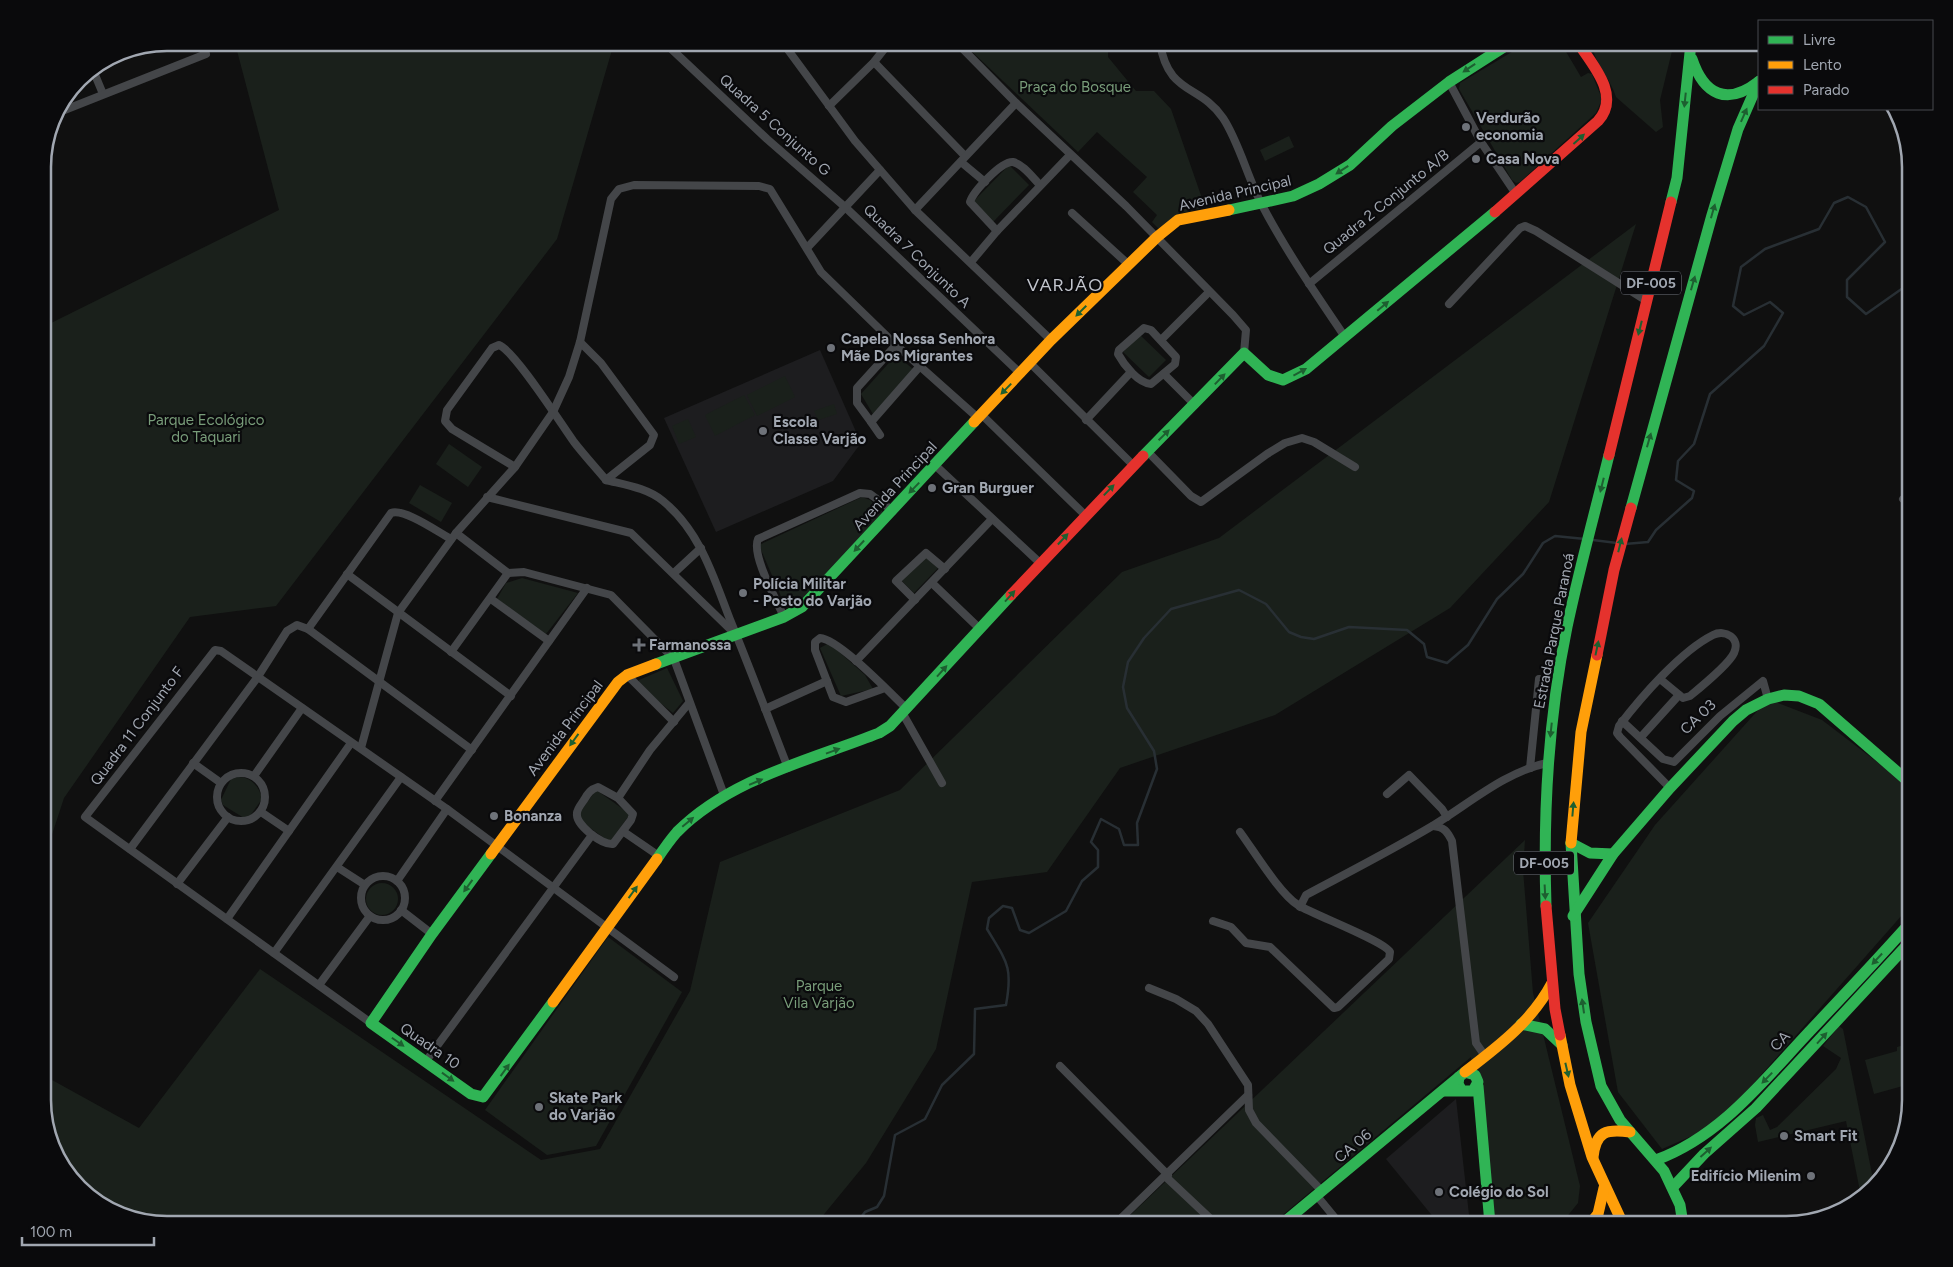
<svg xmlns="http://www.w3.org/2000/svg" width="1953" height="1267" font-family="Figtree,sans-serif">
<style>
.built{fill:#1d1d1f}
.green{fill:#1a201b}
.lines{fill:none;stroke-linecap:round;stroke-linejoin:round}
.stream{stroke:#282f34;stroke-width:2.5}
.street{stroke:#444649;stroke-width:8}
.fast{stroke:#30b455;stroke-width:11}
.slow{stroke:#ff9f0a;stroke-width:11}
.jam{stroke:#e5322d;stroke-width:11}
.oneway{fill:#1d5f30}
.poi-dot{fill:#6e7279;stroke:#0a0a0c;stroke-width:2}
.labels{text-anchor:middle;dominant-baseline:central;stroke-width:4.5;stroke-linejoin:round;paint-order:stroke}
.shield{fill:#0a0a0c;stroke:#747880;stroke-width:1}
.shield-label{font-size:14px;font-weight:bold;fill:#a1a7b1}
.park-label{font-size:15px;fill:#789c79;stroke:#0a0a0c}
.poi-label{font-size:15px;font-weight:bold;fill:#a1a7b1;stroke:#0a0a0c;text-anchor:start}
.street-label{font-size:15px;fill:#a1a7b1;stroke:#0a0a0c}
.quarter-label{font-size:18px;letter-spacing:1px;fill:#c2c5cd;stroke:#0a0a0c}
.rim{fill:none;stroke:#a1a7b1;stroke-width:2.5}
</style>
<rect width="100%" height="100%" fill="#101010"/>
<g class="built">
<polygon points="820,350 861,443 833,481 716,532 664,418"/>
<polygon points="1456,1099 1470,1224 1439,1224 1386,1159"/>
</g>
<g class="green">
<polygon points="235,43 614,43 557,239 276,606 190,617 64,798 43,862 43,327 279,210"/>
<polygon points="963,43 1108,43 1108,57 1136,91 1154,91 1171,109 1205,207 1178,214 1159,229 1152,222 1157,215 1133,192 1147,177 1097,132 1078,152"/>
<polygon points="1527,43 1570,43 1565,50 1581,77 1588,73 1592,74 1602,99 1596,113 1520,182 1516,183 1512,180 1459,89 1460,83"/>
<path d="M1592 43H1674L1660 100 1663 127 1656 132 1616 97C1610 77 1594 64 1592 43Z"/>
<polygon points="1289,136 1294,147 1265,161 1260,150"/>
<polygon points="1009,165 1029,185 993,222 973,202"/>
<polygon points="1636,224 1549,502 1450,608 1275,715 1120,768 1047,872 972,882 936,1049 866,1163 816,1224 168,1224 98,1204 59,1162 43,1107 43,1075 139,1128 260,969 541,1160 600,1149 690,991 720,862 900,790 1122,572 1219,538"/>
<polygon points="1140,335 1166,360 1149,377 1123,352"/>
<polygon points="896,355 913,369 873,414 861,394"/>
<polygon points="785,376 795,397 757,416 747,395"/>
<polygon points="744,395 755,415 715,436 705,415"/>
<polygon points="834,404 837,414 818,420 814,411"/>
<polygon points="688,419 696,437 679,444 672,426"/>
<polygon points="449,444 482,467 468,487 436,464"/>
<polygon points="420,485 452,503 441,522 409,503"/>
<polygon points="862,497 870,500 883,512 802,601 795,606 786,608 759,545"/>
<polygon points="925,555 938,568 914,593 901,580"/>
<polygon points="522,578 578,593 546,634 497,599 506,583"/>
<polygon points="829,643 865,675 873,689 841,696 820,648"/>
<polygon points="667,668 683,701 673,713 639,686 639,680"/>
<polygon points="1768,699 1822,720 1910,787 1910,906 1717,1125 1662,1149 1618,1092 1588,923 1655,825"/>
<path d="M238 777C251 777 260 787 262 799L250 816 244 818 223 805 221 800 231 779Z"/>
<polygon points="596,790 630,814 610,842 576,818"/>
<polygon points="1525,840 1523,870 1533,993 1580,1186 1578,1203 1561,1224 1494,1224 1471,1057 1272,1224 1121,1224"/>
<circle cx="382" cy="899" r="16"/>
<polygon points="608,937 682,992 596,1146 547,1155 485,1110"/>
<polygon points="1839,1026 1843,1029 1874,1184 1861,1196 1846,1121 1758,1142 1755,1125 1756,1118 1763,1115 1770,1130 1777,1127 1836,1069 1841,1058 1823,1046"/>
<polygon points="1910,1043 1910,1084 1874,1094 1865,1060 1897,1051 1897,1047"/>
</g>
<g class="lines">
<g class="stream">
<polyline points="1593,540 1617,543"/>
<polyline points="1625,544 1648,542 1656,530 1692,498 1694,491 1676,480 1678,461 1694,444 1710,394 1764,346 1783,313 1770,302 1744,315 1733,306 1741,267 1765,249 1819,229 1834,203 1848,197 1866,207 1885,242 1847,280 1847,297 1866,314 1910,283"/>
<path d="M856 1224 865 1212 877 1207 884 1196 895 1135 925 1119 942 1085 974 1054 975 1009 1006 1005C1013 967 1007 962 987 929L989 918 1003 906 1012 908 1020 930 1029 933 1066 911 1082 881 1098 867V850L1091 842 1101 819 1119 829 1124 845H1138L1137 823 1157 769 1154 751 1127 708 1123 687 1128 662 1144 638 1171 609 1239 590 1266 604 1289 632 1301 637 1314 639 1349 627 1407 630 1424 644 1427 657 1447 663 1468 645 1497 599 1523 574 1543 543 1555 536 1585 539"/>
</g>
<g class="street">
<polyline points="665,43 767,139 845,207 1021,374"/>
<polyline points="783,43 855,141 915,210 1051,340"/>
<polyline points="957,43 1016,103 1126,206 1233,315 1246,330 1244,353"/>
<path d="M1160 43C1168 95 1200 84 1223 118 1239 142 1248 179 1262 205 1286 251 1316 294 1345 337"/>
<polyline points="874,62 965,156"/>
<polyline points="93,70 103,94"/>
<polyline points="1449,82 1481,142 1516,194"/>
<polyline points="829,106 874,62 889,43"/>
<polyline points="57,113 206,54 201,43"/>
<polyline points="961,162 985,182"/>
<polyline points="915,210 1016,103"/>
<polyline points="1072,213 1128,264"/>
<path d="M997 231 970 202C973 192 1001 161 1013 162 1023 164 1033 178 1040 185"/>
<polyline points="807,248 880,170"/>
<polyline points="971,262 997,231 1070,155"/>
<polyline points="43,283 47,293 43,304"/>
<polyline points="1309,284 1481,142"/>
<polyline points="1449,304 1520,228 1525,226 1536,231 1647,301"/>
<path d="M1144 328 1151 330 1176 357 1175 364 1151 384C1138 383 1124 365 1118 354L1119 350Z"/>
<polyline points="1161,340 1209,292"/>
<polyline points="580,342 601,363 654,435 650,445 606,480"/>
<polyline points="1030,363 1133,465"/>
<polyline points="1164,374 1195,405"/>
<polyline points="982,415 1085,515"/>
<polyline points="1086,420 1131,372"/>
<polyline points="871,422 857,403 857,388 896,345"/>
<polyline points="880,435 871,422 920,366"/>
<polyline points="1147,451 1191,496 1201,502 1267,454 1285,443 1302,438 1314,442 1355,467"/>
<polyline points="936,466 1040,563"/>
<path d="M515 467 452 429 445 421 447 410 492 348 499 345C515 351 561 424 574 442 584 455 596 468 606 480"/>
<path d="M606 480C626 485 647 488 663 501 701 532 714 579 731 622 751 671 769 719 788 768"/>
<polyline points="487,497 631,533 733,632"/>
<polyline points="1903,499 1910,505"/>
<polyline points="456,533 508,573"/>
<polyline points="508,573 524,572 611,595 674,659 724,795"/>
<polyline points="674,573 701,548"/>
<polyline points="347,574 511,696"/>
<polyline points="932,583 980,629"/>
<polyline points="491,599 549,641"/>
<polyline points="915,600 896,581 926,553 945,569"/>
<path d="M784 617C777 601 751 555 758 539L860 493 870 494 893 511"/>
<path d="M308 629 391 513C404 508 438 532 451 539"/>
<polyline points="451,652 508,573"/>
<polyline points="856,661 992,519"/>
<polyline points="627,675 674,722"/>
<path d="M1660 679 1683 698 1690 696C1701 687 1729 664 1734 653 1741 638 1725 629 1713 635 1681 651 1641 697 1619 726L1617 733 1620 737 1670 788"/>
<path d="M885 688 846 702 833 697 815 650V642L820 638C839 639 891 694 907 709"/>
<polyline points="765,709 827,681"/>
<polyline points="903,714 942,783"/>
<polyline points="1622,721 1663,759 1674,762 1720,716 1763,681 1768,699"/>
<polyline points="1641,737 1679,695"/>
<polyline points="361,748 398,613 456,533 515,467 553,412 569,377 580,342 611,199 619,189 634,185 759,186 770,189 821,272 896,345 978,418"/>
<polyline points="193,763 221,783"/>
<polyline points="1530,768 1539,679"/>
<circle cx="241" cy="797" r="24"/>
<polyline points="254,776 302,708"/>
<path d="M598 787 618 798 633 814 631 820 613 844C602 845 575 825 577 813 577 809 582 803 584 800 588 793 591 789 598 787Z"/>
<polyline points="1387,794 1409,775 1442,809 1447,817"/>
<polyline points="618,798 650,750 689,703"/>
<polyline points="435,801 587,588"/>
<polyline points="261,812 289,831"/>
<path d="M1433 826C1444 827 1447 831 1452 841L1476 1043 1485 1056"/>
<polyline points="624,832 659,856"/>
<polyline points="130,849 257,678 287,631 297,625 308,629 472,750"/>
<polyline points="337,867 365,885"/>
<circle cx="383" cy="898" r="22"/>
<polyline points="397,881 447,809"/>
<polyline points="177,884 228,817"/>
<path d="M1300 907 1306 895C1349 872 1392 850 1434 825 1470 803 1505 772 1547 763"/>
<polyline points="401,910 432,934"/>
<polyline points="227,919 351,743"/>
<path d="M1213 921 1231 927 1246 943 1270 947 1334 1008 1338 1007 1389 959 1390 952C1384 941 1314 915 1298 905 1280 894 1254 851 1240 832"/>
<polyline points="274,953 401,777"/>
<polyline points="319,985 370,916"/>
<polyline points="1149,988 1176,999 1196,1011 1208,1024 1248,1085 1249,1110 1256,1123 1322,1191"/>
<polyline points="371,1023 85,817 215,650 221,651 447,809 674,977"/>
<polyline points="426,1061 592,835"/>
<polyline points="1060,1066 1168,1175"/>
<polyline points="1166,1177 1216,1224"/>
<polyline points="1317,1196 1340,1224"/>
<polyline points="1115,1224 1248,1095"/>
</g>
<g class="fast">
<path d="M1692 59C1704 95 1727 106 1758 82"/>
<polyline points="1671,202 1677,178 1691,43"/>
<polyline points="1229,210 1293,196 1319,184 1350,165 1392,126 1449,82 1510,43"/>
<polyline points="1143,456 1244,353 1268,375 1283,380 1306,369 1495,212"/>
<polyline points="1631,508 1712,215 1738,129 1759,81"/>
<polyline points="656,664 784,617 802,607 974,422"/>
<polyline points="1571,843 1590,853 1613,854"/>
<polyline points="1571,843 1579,974 1586,1022 1601,1086 1620,1120 1664,1171 1680,1205 1683,1224"/>
<polyline points="491,854 432,934 371,1023 471,1094 483,1097 553,1002"/>
<path d="M657 859C663 850 670 840 677 832 731 778 811 760 879 733L890 726 1011 595"/>
<path d="M1546 906C1543 813 1548 719 1567 627 1579 570 1595 512 1609 455"/>
<polyline points="1573,916 1613,854 1670,788 1733,721 1746,710 1768,699 1784,695 1799,696 1819,704 1910,783"/>
<polyline points="1521,1024 1545,1029 1562,1045"/>
<polyline points="1478,1086 1490,1224"/>
<polyline points="1443,1091 1473,1091 1478,1082 1475,1075 1465,1072 1459,1077 1458,1084 1462,1091"/>
<path d="M1656 1160C1721 1136 1763 1081 1809 1032 1843 996 1877 960 1910 923"/>
<polyline points="1673,1187 1704,1154 1756,1108 1910,942"/>
<polyline points="1282,1224 1459,1077"/>
</g>
<g class="slow">
<polyline points="974,422 1051,340 1157,237 1178,220 1229,210"/>
<polyline points="1571,843 1581,732 1597,655"/>
<polyline points="491,854 618,682 627,675 656,664"/>
<polyline points="553,1002 657,859"/>
<polyline points="1560,1035 1570,1085 1592,1157 1623,1224"/>
<path d="M1465 1072C1499 1046 1532 1021 1552 983"/>
<path d="M1593 1157C1596 1131 1606 1129 1630 1132"/>
<polyline points="1590,1224 1598,1214 1604,1188"/>
</g>
<g class="jam">
<path d="M1495 212 1598 121C1621 96 1593 65 1578 43"/>
<polyline points="1609,455 1671,202"/>
<polyline points="1011,595 1143,456"/>
<polyline points="1597,655 1614,570 1631,508"/>
<polyline points="1546,906 1555,1009 1560,1035"/>
</g>
</g>
<defs><path id="oneway-solid" d="M-6-.8H1V-3.2L6.5 0L1 3.2V.8H-6Z" transform="scale(1.25)"/></defs>
<g class="oneway">
<use href="#oneway-solid" transform="translate(1469 68) rotate(146)"/>
<use href="#oneway-solid" transform="translate(1685 100) rotate(96)"/>
<use href="#oneway-solid" transform="translate(1744 115) rotate(-66)"/>
<use href="#oneway-solid" transform="translate(1579 139) rotate(-42)"/>
<use href="#oneway-solid" transform="translate(1342 170) rotate(147)"/>
<use href="#oneway-solid" transform="translate(1713 211) rotate(-74)"/>
<use href="#oneway-solid" transform="translate(1693 283) rotate(-74)"/>
<use href="#oneway-solid" transform="translate(1383 306) rotate(-40)"/>
<use href="#oneway-solid" transform="translate(1081 311) rotate(135)"/>
<use href="#oneway-solid" transform="translate(1640 328) rotate(104)"/>
<use href="#oneway-solid" transform="translate(1300 372) rotate(-29)"/>
<use href="#oneway-solid" transform="translate(1220 379) rotate(-46)"/>
<use href="#oneway-solid" transform="translate(1006 389) rotate(134)"/>
<use href="#oneway-solid" transform="translate(1164 435) rotate(-44)"/>
<use href="#oneway-solid" transform="translate(1649 440) rotate(-74)"/>
<use href="#oneway-solid" transform="translate(1602 485) rotate(104)"/>
<use href="#oneway-solid" transform="translate(914 488) rotate(134)"/>
<use href="#oneway-solid" transform="translate(1109 490) rotate(-46)"/>
<use href="#oneway-solid" transform="translate(1063 539) rotate(-47)"/>
<use href="#oneway-solid" transform="translate(1620 545) rotate(-76)"/>
<use href="#oneway-solid" transform="translate(859 546) rotate(133)"/>
<use href="#oneway-solid" transform="translate(1010 596) rotate(-48)"/>
<use href="#oneway-solid" transform="translate(1597 648) rotate(-78)"/>
<use href="#oneway-solid" transform="translate(942 671) rotate(-48)"/>
<use href="#oneway-solid" transform="translate(1551 730) rotate(96)"/>
<use href="#oneway-solid" transform="translate(574 740) rotate(126)"/>
<use href="#oneway-solid" transform="translate(833 751) rotate(-20)"/>
<use href="#oneway-solid" transform="translate(756 782) rotate(-23)"/>
<use href="#oneway-solid" transform="translate(1573 809) rotate(-85)"/>
<use href="#oneway-solid" transform="translate(688 822) rotate(-40)"/>
<use href="#oneway-solid" transform="translate(468 886) rotate(126)"/>
<use href="#oneway-solid" transform="translate(633 892) rotate(-54)"/>
<use href="#oneway-solid" transform="translate(1545 892) rotate(87)"/>
<use href="#oneway-solid" transform="translate(1877 959) rotate(133)"/>
<use href="#oneway-solid" transform="translate(1583 1006) rotate(-98)"/>
<use href="#oneway-solid" transform="translate(1822 1038) rotate(-48)"/>
<use href="#oneway-solid" transform="translate(398 1042) rotate(35)"/>
<use href="#oneway-solid" transform="translate(505 1070) rotate(-54)"/>
<use href="#oneway-solid" transform="translate(1567 1070) rotate(77)"/>
<use href="#oneway-solid" transform="translate(448 1077) rotate(36)"/>
<use href="#oneway-solid" transform="translate(1767 1078) rotate(134)"/>
<use href="#oneway-solid" transform="translate(1706 1152) rotate(-42)"/>
</g>
<g class="poi-dot">
<circle cx="1466" cy="127" r="5"/>
<circle cx="1476" cy="159" r="5"/>
<circle cx="831" cy="348" r="5"/>
<circle cx="763" cy="431" r="5"/>
<circle cx="932" cy="488" r="5"/>
<circle cx="743" cy="593" r="5"/>
<path d="M636.5 637.5h5v5h5v5h-5v5h-5v-5h-5v-5h5z"/>
<circle cx="494" cy="816" r="5"/>
<circle cx="539" cy="1107" r="5"/>
<circle cx="1784" cy="1136" r="5"/>
<circle cx="1811" cy="1176" r="5"/>
<circle cx="1439" cy="1192" r="5"/>
</g>
<g class="labels">
<g class="shield">
<rect x="1621" y="271.5" width="60" height="23" rx="4"/>
<rect x="1514" y="851.5" width="60" height="23" rx="4"/>
</g>
<g class="shield-label">
<text x="1651" y="283">DF-005</text>
<text x="1544" y="863">DF-005</text>
</g>
<g class="park-label">
<text x="1075" y="87">Praça do Bosque</text>
<text x="206" y="420">Parque Ecológico<tspan x="206" dy="17">do Taquari</tspan></text>
<text x="819" y="986">Parque<tspan x="819" dy="17">Vila Varjão</tspan></text>
</g>
<g class="poi-label">
<text x="1476" y="118">Verdurão<tspan x="1476" dy="17">economia</tspan></text>
<text x="1486" y="159">Casa Nova</text>
<text x="841" y="339">Capela Nossa Senhora<tspan x="841" dy="17">Mãe Dos Migrantes</tspan></text>
<text x="773" y="422">Escola<tspan x="773" dy="17">Classe Varjão</tspan></text>
<text x="942" y="488">Gran Burguer</text>
<text x="753" y="584">Polícia Militar<tspan x="753" dy="17">- Posto do Varjão</tspan></text>
<text x="649" y="645">Farmanossa</text>
<text x="504" y="816">Bonanza</text>
<text x="549" y="1098">Skate Park<tspan x="549" dy="17">do Varjão</tspan></text>
<text x="1794" y="1136">Smart Fit</text>
<text x="1801" y="1176" text-anchor="end">Edifício Milenim</text>
<text x="1449" y="1192">Colégio do Sol</text>
</g>
<g class="street-label">
<text transform="translate(775 125) rotate(42)">Quadra 5 Conjunto G</text>
<text transform="translate(1235 193) rotate(-13)">Avenida Principal</text>
<text transform="translate(1386 202) rotate(-39)">Quadra 2 Conjunto A/B</text>
<text transform="translate(917 256) rotate(44)">Quadra 7 Conjunto A</text>
<text transform="translate(895 486) rotate(-47)">Avenida Principal</text>
<text transform="translate(1554 631) rotate(-79)">Estrada Parque Paranoá</text>
<text transform="translate(1698 717) rotate(-44)">CA 03</text>
<text transform="translate(137 726) rotate(-53)">Quadra 11 Conjunto F</text>
<text transform="translate(565 728) rotate(-53)">Avenida Principal</text>
<text transform="translate(1780 1041) rotate(-47)">CA</text>
<text transform="translate(430 1046) rotate(35)">Quadra 10</text>
<text transform="translate(1353 1146) rotate(-40)">CA 06</text>
</g>
<g class="quarter-label">
<text x="1065" y="285">VARJÃO</text>
</g>
</g>
<path d="M0 0H1953V1267H0ZM167 51H1786A116 116 0 0 1 1902 167V1100A116 116 0 0 1 1786 1216H167A116 116 0 0 1 51 1100V167A116 116 0 0 1 167 51Z" fill="#0a0a0c" fill-rule="evenodd"/>
<path class="rim" d="M167 51H1786A116 116 0 0 1 1902 167V1100A116 116 0 0 1 1786 1216H167A116 116 0 0 1 51 1100V167A116 116 0 0 1 167 51Z"/>
<rect x="1758" y="20" width="175" height="90" fill="#0a0a0c" stroke="#46494e"/>
<rect x="1768" y="36" width="25" height="8" fill="#30b455" stroke="#46494e"/>
<text x="1803" y="45" font-size="15" fill="#a1a7b1">Livre</text>
<rect x="1768" y="61" width="25" height="8" fill="#ff9f0a" stroke="#46494e"/>
<text x="1803" y="70" font-size="15" fill="#a1a7b1">Lento</text>
<rect x="1768" y="86" width="25" height="8" fill="#e5322d" stroke="#46494e"/>
<text x="1803" y="95" font-size="15" fill="#a1a7b1">Parado</text>
<path d="M22 1237v8h132v-8" fill="none" stroke="#a1a7b1" stroke-width="2.5"/>
<text x="30" y="1237" font-size="15" fill="#a1a7b1" stroke="#0a0a0c" stroke-width="4" paint-order="stroke">100 m</text>
</svg>
